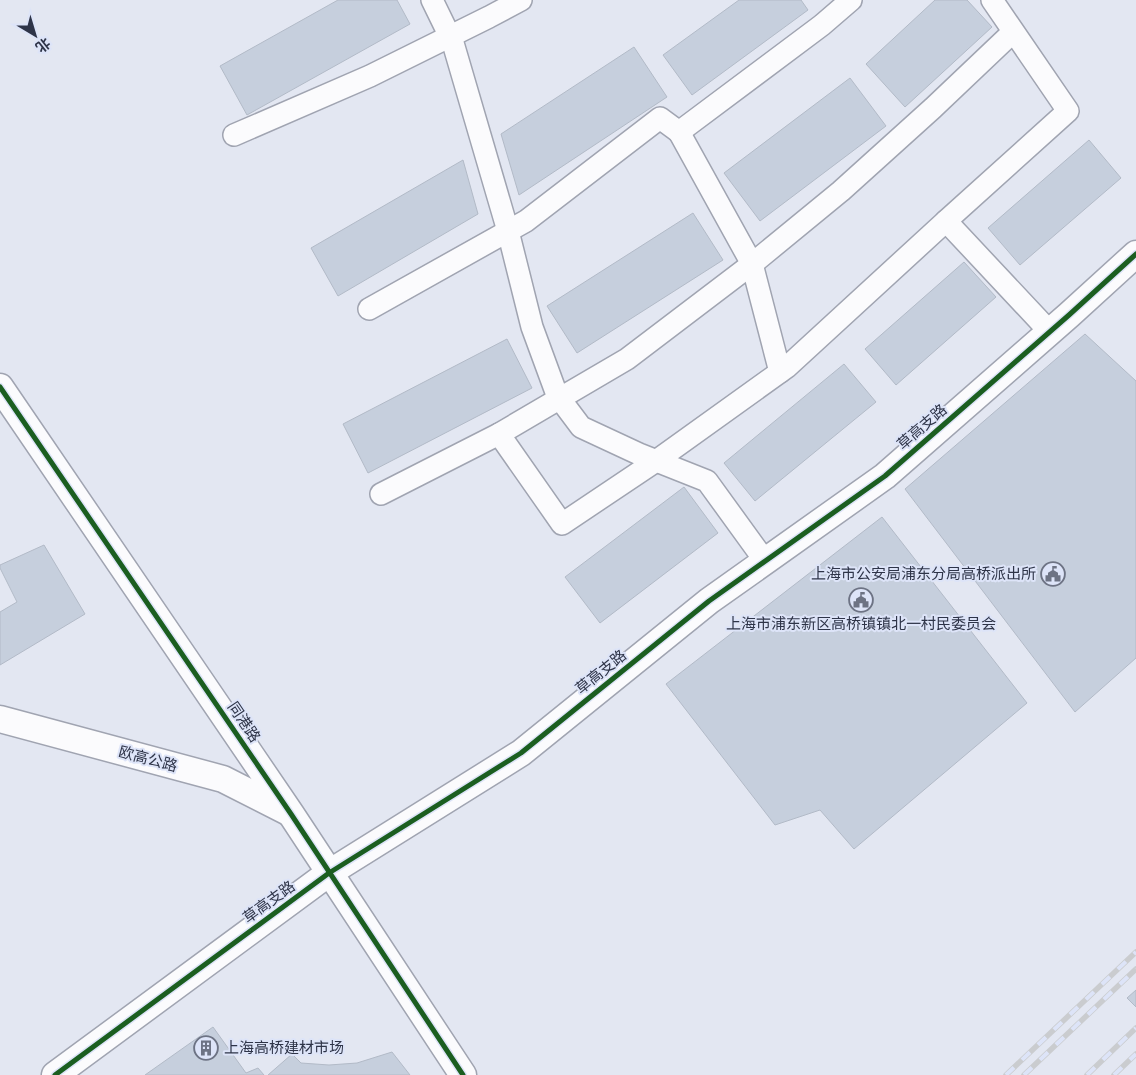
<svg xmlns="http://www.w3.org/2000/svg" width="1136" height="1075" font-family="Figtree,'Noto Sans SC',sans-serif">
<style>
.building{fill:#c6cfdd;stroke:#b2bac7}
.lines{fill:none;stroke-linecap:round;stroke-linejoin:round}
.minor-casing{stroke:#a0a4b1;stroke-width:24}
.tertiary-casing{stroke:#a0a4b1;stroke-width:29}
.minor{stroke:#fbfbfd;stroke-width:21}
.tertiary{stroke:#fbfbfd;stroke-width:26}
.rail-casing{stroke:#cacccf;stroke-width:5.5}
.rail{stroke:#dde4f8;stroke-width:4;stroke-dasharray:11;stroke-linecap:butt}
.cycleway-casing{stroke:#dde4f8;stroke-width:8}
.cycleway{stroke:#1b5e20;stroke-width:5}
.labels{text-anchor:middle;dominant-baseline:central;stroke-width:4;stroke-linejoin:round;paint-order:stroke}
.street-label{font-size:15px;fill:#2e3448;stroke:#dde4f8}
.poi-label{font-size:15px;fill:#2e3448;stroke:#dde4f8;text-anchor:end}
</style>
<rect width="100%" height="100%" fill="#e3e7f2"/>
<g class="building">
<polygon points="338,0 397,0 410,24 247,115 220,66"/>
<polygon points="739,0 801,0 808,10 692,95 663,55"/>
<polygon points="935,0 967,0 992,27 905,107 866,64"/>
<polygon points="634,47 667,97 519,195 501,134"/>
<polygon points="850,78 886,126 760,221 724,173"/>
<polygon points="1089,140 1121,178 1020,265 988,228"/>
<polygon points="463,160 478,214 338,296 311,248"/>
<polygon points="693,213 723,260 577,353 547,306"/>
<polygon points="964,262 996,297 896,385 865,349"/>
<polygon points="1085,334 1136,381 1136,658 1075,712 905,489"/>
<polygon points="507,339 532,388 368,473 343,424"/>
<polygon points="844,364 876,402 755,501 724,463"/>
<polygon points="684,487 718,533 600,623 565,577"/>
<polygon points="882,517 1027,703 854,849 820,810 775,825 666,684"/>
<polygon points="44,545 85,614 0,665 0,612 17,602 0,568 0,565"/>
<polygon points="1136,990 1136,1007 1127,998"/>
<polygon points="213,1027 246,1073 258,1068 264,1075 145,1075"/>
<polygon points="392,1052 410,1075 268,1075 292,1054 301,1063 329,1065 357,1063"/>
</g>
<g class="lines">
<g class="minor-casing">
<g id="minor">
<polyline points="432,0 453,43 508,231 532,327 557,395 581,427 639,454 707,481 765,561"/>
<polyline points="992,0 1068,111 946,221 1050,332"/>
<polyline points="679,132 752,264 780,372"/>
<polyline points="234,135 370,76 489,17 521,0"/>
<polyline points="369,309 526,221 660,118 679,132 822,25 851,0"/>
<polyline points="499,434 627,359 752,264 841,191 933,108 1013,32"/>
<polyline points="381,494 499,434 562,524 656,461 787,367 946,221"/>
</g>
</g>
<g class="tertiary-casing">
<g id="tertiary">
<polyline points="0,387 291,814 463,1075"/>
<polyline points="0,719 223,779 288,812"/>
<polyline points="55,1075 329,873 521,753 709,601 885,476 1069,315 1136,254"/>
</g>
</g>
<use href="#minor" class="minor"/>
<use href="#tertiary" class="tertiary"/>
<g class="rail-casing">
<g id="rail">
<polyline points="1006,1075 1136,952"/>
<polyline points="1024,1075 1136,969"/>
<polyline points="1087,1075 1136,1028"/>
<polyline points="1114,1075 1136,1054"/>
</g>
</g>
<use href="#rail" class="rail"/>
<g class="cycleway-casing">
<g id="cycleway">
<polyline points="0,387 291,814 463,1075"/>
<polyline points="55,1075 329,873 521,753 709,601 885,476 1069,315 1136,254"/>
</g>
</g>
<use href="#cycleway" class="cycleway"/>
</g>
<defs>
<g id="civic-ring" transform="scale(1.25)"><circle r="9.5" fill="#dde4f8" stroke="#6d7384" stroke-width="1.5"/><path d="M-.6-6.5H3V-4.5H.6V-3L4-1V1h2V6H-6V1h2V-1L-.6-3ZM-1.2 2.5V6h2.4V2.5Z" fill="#6d7384"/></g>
<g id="building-ring" transform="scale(1.25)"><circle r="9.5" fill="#dde4f8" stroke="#6d7384" stroke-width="1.5"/><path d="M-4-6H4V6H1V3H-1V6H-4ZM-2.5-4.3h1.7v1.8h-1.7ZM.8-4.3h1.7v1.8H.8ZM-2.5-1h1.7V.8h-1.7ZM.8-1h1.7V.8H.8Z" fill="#6d7384"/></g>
</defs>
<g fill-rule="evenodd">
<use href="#civic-ring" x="1053" y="574"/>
<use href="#civic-ring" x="861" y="600"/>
<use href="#building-ring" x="206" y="1048"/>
</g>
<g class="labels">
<g class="street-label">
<text transform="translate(922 427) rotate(-41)">草高支路</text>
<text transform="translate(601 672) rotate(-39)">草高支路</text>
<text transform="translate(244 722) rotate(56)">同港路</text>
<text transform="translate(148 759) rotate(15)">欧高公路</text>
<text transform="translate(269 902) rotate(-36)">草高支路</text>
</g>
<g class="poi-label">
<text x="1036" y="574">上海市公安局浦东分局高桥派出所</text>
<text x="861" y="624" text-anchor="middle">上海市浦东新区高桥镇镇北一村民委员会</text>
<text x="224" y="1048" text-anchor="start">上海高桥建材市场</text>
</g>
</g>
<g transform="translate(35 35) rotate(142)" stroke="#dde4f8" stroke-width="4" paint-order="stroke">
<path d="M0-4L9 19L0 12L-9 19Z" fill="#2e3448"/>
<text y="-8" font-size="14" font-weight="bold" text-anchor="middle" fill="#2e3448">北</text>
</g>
</svg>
